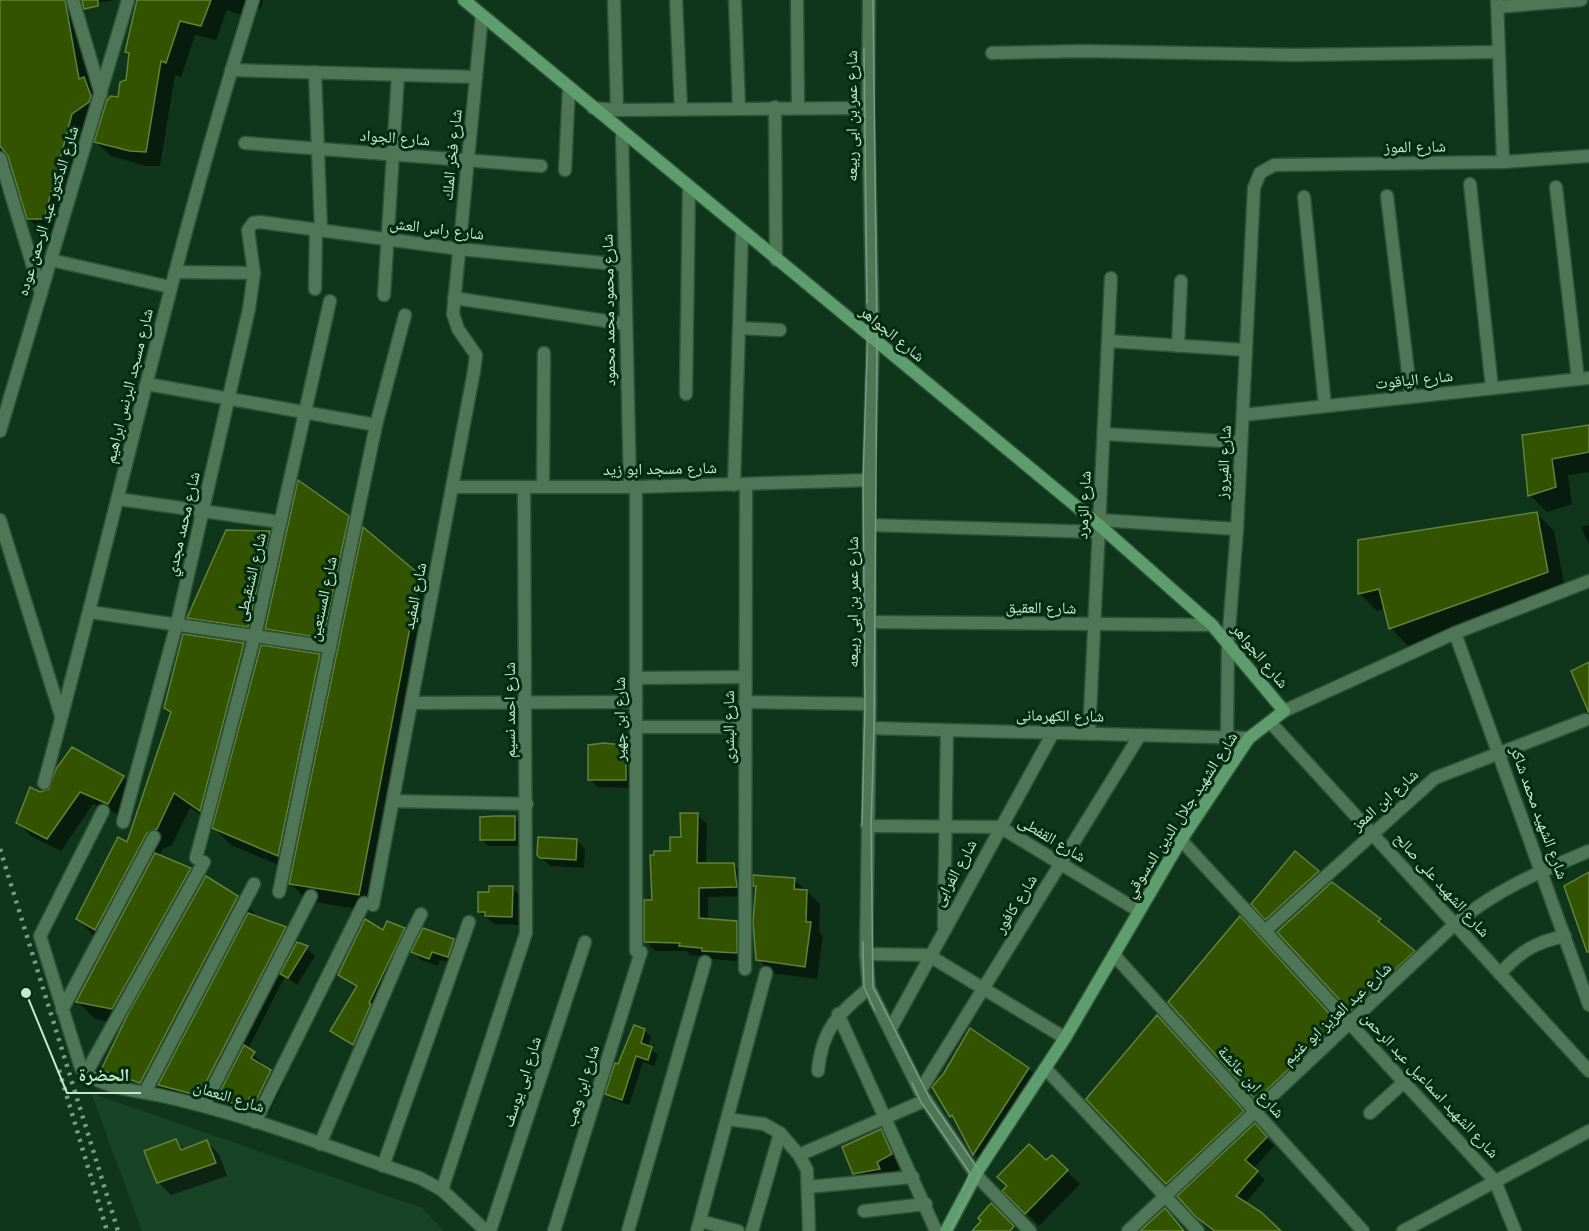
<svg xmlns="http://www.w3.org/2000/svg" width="1589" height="1231" font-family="'Varela Round','Noto Naskh Arabic',sans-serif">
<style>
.built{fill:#194325}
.shadow{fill:#0007}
.building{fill:#335301;stroke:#60833a;stroke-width:1.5}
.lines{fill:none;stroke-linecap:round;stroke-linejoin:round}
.street-casing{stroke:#2c5337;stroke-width:15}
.secondary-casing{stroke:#2c5337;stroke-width:15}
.street{stroke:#4e7657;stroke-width:12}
.secondary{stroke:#5e9e6e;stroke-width:12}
.tram{stroke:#799d81;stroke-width:1.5}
.rail{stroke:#799d81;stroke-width:4.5;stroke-dasharray:3 6;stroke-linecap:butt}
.labels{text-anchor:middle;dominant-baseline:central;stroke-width:6;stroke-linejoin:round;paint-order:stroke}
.street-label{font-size:16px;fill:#c6e9cc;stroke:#032b11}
.leader{fill:none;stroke:#c6e9cc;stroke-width:2}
.callout-dot{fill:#c6e9cc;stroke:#032b11;stroke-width:2}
.callout-label{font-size:18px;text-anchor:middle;font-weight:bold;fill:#c6e9cc;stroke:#032b11;stroke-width:6;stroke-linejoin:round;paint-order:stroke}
</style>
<rect width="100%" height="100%" fill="#0f361b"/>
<polygon class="built" points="91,1093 422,1208 444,1231 142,1231"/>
<g class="shadow">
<polygon points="0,0 115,0 83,5 79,17 92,86 98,93 105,112 119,98 128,82 131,55 127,51 139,0 263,0 261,8 241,15 227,10 216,40 195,35 181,77 175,75 160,166 146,166 111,156 96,142 104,116 87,128 59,233 43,233 28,218 13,166 6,170 9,185 0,188"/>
<polygon points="1589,426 1589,472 1568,475 1572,504 1547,512 1530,495 1524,436"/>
<polygon points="1537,514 1554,531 1565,589 1408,646 1391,628 1385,608 1377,611 1359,593"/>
<polygon points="347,516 437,593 376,912 308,901 291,884 293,871 231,845 214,828 215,825 190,808 172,845 163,849 159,857 190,869 204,883 206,878 238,897 255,914 253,917 285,928 315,956 297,985 285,976 248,1049 283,1084 269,1113 264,1109 256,1121 232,1109 222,1099 220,1103 214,1099 209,1109 176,1100 164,1088 158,1100 120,1087 103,1069 127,1025 95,1019 78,1002 109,943 93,935 77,919 127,844 172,715 165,708 184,636 244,644 259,659 319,655 335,671 338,654 284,646 268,631 265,643 206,635 189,617 269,532 285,547"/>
<polygon points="1589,525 1589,544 1581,527"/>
<polygon points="621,746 630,755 630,766 634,770 634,788 598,787 589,779"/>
<polygon points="73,749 123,777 136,790 121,816 93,804 61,851 31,836 18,823 40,793 51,790"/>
<polygon points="697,814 707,824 706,865 733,865 743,874 746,896 708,897 708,920 736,922 746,932 746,962 713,959 710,957 690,955 687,951 655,951 646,941 653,901 671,853"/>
<polygon points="514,817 520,824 520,846 488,846 481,839"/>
<polygon points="576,840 585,849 584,868 550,866 538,855"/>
<polygon points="1295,853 1326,880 1275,927 1267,918"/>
<polygon points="794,879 820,904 819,932 823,936 817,979 770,973 755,954 758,889 755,886"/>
<polygon points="1332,883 1380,920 1422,961 1360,1019 1279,932"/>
<polygon points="512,888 521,896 520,925 495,924 479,912 491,894"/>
<polygon points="404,929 412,938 362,1052 332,1030 357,988 339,974 384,932"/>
<polygon points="1250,929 1347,1034 1267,1109 1257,1099"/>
<polygon points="454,940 462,948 456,965 440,960 438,966 421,960 413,952"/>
<polygon points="1169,1029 1274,1146 1253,1169 1265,1180 1245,1203 1279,1231 1216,1231 1167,1183"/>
<polygon points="644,1030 651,1037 648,1047 658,1055 654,1066 643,1062 629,1105 614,1100 607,1094 619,1066"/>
<polygon points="970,1030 1029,1069 1040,1081 986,1165 975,1154 934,1087 945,1074"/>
<polygon points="880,1130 893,1143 904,1167 867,1187 855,1174"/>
<polygon points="176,1140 185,1150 206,1141 219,1154 227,1176 171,1195 158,1182"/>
<polygon points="1052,1157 1080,1184 1039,1226 1004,1190"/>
</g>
<g class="building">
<polygon points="0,0 65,0 79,79 84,77 91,96 89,102 72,114 44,219 27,219 8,156 0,146"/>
<polygon points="82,0 98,0 98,6 84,9"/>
<polygon points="137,0 211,0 201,26 180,21 166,63 161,61 146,152 130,151 94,142 107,100 111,96 118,97 120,82 126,80 129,53 125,52"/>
<polygon points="1589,425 1589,452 1552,459 1556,487 1528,496 1522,435"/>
<polygon points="298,480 349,516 323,638 265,629"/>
<polygon points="1537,512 1548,572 1389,629 1379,589 1358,594 1358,540"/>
<polygon points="363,527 420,575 359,895 289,884"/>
<polygon points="226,530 270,531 248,627 187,618"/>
<polygon points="183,634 244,643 200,811 174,793 157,829 147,833 95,930 76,919 118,837 127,842 171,712 164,708"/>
<polygon points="261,645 320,654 278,856 212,828"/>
<polygon points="1589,662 1589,713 1571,671"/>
<polygon points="604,743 622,745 622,760 626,760 626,780 588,780 588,745"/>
<polygon points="72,747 124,776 108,804 80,792 47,839 16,823 30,787 40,792 49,789 56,769"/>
<polygon points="680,813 698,813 697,863 734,863 737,887 699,888 699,918 737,921 737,953 702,951 702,948 679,946 680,943 644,942 644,900 652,900 650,855 654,855 654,851 670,851 670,837 681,837"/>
<polygon points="495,816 515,816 515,840 480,840 480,817"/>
<polygon points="538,837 577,839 576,860 540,858 537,855"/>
<polygon points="1295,851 1319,871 1265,920 1251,904"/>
<polygon points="155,853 191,868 112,1009 76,1002"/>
<polygon points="1589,872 1589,952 1587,952 1564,886"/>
<polygon points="753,875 795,878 794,889 807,890 806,922 811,922 805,967 756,960 753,922 756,886 753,886"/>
<polygon points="206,876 238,896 140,1083 101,1070 129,1012"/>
<polygon points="1332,882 1381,919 1378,921 1415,951 1350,1011 1277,932"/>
<polygon points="489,886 513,886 512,917 485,916 485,912 478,912 478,892 489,892"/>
<polygon points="248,913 286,927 203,1088 198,1084 193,1094 158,1085"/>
<polygon points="1240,916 1338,1023 1256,1100 1168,1002"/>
<polygon points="365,919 383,930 387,921 405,928 369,1003 371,1004 353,1045 330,1031 357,986 338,975"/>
<polygon points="423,928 454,939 448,957 432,952 429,959 411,952"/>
<polygon points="297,942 308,946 288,978 280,974"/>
<polygon points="1157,1015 1244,1111 1166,1184 1086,1099"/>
<polygon points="634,1025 645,1029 641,1043 652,1047 648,1060 636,1056 622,1100 605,1094 615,1063 618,1064"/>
<polygon points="970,1028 1029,1068 973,1155 952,1115 950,1117 932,1087 944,1073"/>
<polygon points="244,1045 255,1052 251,1058 271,1070 256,1101 250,1097 243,1109 218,1096"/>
<polygon points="1255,1123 1267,1137 1245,1160 1258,1171 1236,1196 1261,1212 1281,1231 1215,1231 1196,1217 1177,1196"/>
<polygon points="881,1129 892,1154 877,1162 880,1169 853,1174 842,1147"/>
<polygon points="176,1139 181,1150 207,1140 216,1163 157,1183 144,1151"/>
<polygon points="1029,1144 1046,1160 1052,1155 1068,1170 1025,1214 1002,1191 1007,1186 997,1177"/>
<polygon points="991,1203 1014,1226 1010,1231 972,1231 981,1221 978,1218"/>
<polygon points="1165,1208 1184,1231 1140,1231"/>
</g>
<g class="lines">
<g class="street-casing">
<g id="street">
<polyline points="73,0 101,94"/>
<polyline points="614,0 617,110"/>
<polyline points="676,0 681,109"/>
<polyline points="735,0 739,108"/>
<polyline points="797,0 798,107"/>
<polyline points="869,0 868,108 873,339 869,480 870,704 866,954 869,988 920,1091 976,1175 1030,1231"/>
<polyline points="1497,0 1503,162"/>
<polyline points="1498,7 1581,0"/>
<polyline points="992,53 1083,51 1294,55 1498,52"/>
<polyline points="231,70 476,77"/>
<polyline points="315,72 321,230"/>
<polyline points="775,107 776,260"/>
<polyline points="593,108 617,110 868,108"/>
<polyline points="622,132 630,487"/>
<polyline points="245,143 541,166"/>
<polyline points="0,158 41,293"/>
<polyline points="565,170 569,87"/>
<polyline points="1470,184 1492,388"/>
<polyline points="1556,187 1578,379"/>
<polyline points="1387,196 1411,397"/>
<polyline points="1304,197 1325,406"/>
<polyline points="51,260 170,287"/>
<polyline points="175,272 254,273"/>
<polyline points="315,289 316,229"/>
<polyline points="384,295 398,75"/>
<polyline points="454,298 626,324"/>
<polyline points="739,328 780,330"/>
<polyline points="1108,341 1246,350"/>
<polyline points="1178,346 1181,281"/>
<polyline points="147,384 376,425"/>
<polyline points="686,394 689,187"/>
<polyline points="1243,415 1589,378"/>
<polyline points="0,431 128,0"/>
<polyline points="1104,434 1241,442"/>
<polyline points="734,485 742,232"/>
<polyline points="452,487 636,487 869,480"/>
<polyline points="543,487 544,353"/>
<polyline points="118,499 280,522"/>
<polyline points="0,520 61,716"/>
<polyline points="1100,520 1237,529"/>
<polyline points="869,525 1099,532"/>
<polyline points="90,612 330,647"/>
<polyline points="869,622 1212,625"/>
<polyline points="1455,633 1589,1005"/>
<polyline points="636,678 745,677"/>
<polyline points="745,702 870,704"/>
<polyline points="412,703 636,702"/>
<polyline points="1284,711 1455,633 1589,581"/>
<polyline points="1270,722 1589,1071"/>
<polyline points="636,727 745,727"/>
<polyline points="870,728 1249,738"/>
<polyline points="1089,734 1111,278"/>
<polyline points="1227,737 1228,643 1237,529 1254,188 1260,173 1274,165 1503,162 1589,156"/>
<path d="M44 783C115 522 172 257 253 0"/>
<polyline points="393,801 527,804"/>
<path d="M103 811 40 936 81 1068C99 1088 133 1090 158 1095 247 1114 334 1149 420 1178L442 1190 486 1231"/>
<polyline points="123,822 177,623 249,309 254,273 248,230 253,223 260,222 459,249 625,265"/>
<polyline points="867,826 1000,827 1139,911"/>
<polyline points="1181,840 1495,1181 1515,1231"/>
<polyline points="196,858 255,635 330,301"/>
<polyline points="279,892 376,425 405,315"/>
<polyline points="373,905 474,371 476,355 458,329 453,314 482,15"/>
<polyline points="944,926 947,730"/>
<polyline points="1265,931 1435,778 1585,720"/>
<polyline points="636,951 636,487"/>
<polyline points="866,954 928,955 1065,1038"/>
<polyline points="1114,955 1363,1231"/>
<polyline points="745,969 746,484"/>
<path d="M1500 974C1520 951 1536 942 1565 936"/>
<polyline points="62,1010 154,837"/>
<polyline points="838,1014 936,1231"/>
<polyline points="890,1030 1053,733"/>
<polyline points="1045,1068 1198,1231"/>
<path d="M818 1071C822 1028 838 1015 869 988"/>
<polyline points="86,1073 204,862"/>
<polyline points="920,1091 1140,735"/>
<polyline points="145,1092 254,884"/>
<polyline points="204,1105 311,896"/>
<polyline points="1370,1113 1404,1082"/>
<polyline points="727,1119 764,1124 780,1133 799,1155 807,1170 809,1231"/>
<polyline points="255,1122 364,903"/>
<polyline points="320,1144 403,950 421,914"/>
<polyline points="799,1155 926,1100"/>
<polyline points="383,1166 469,922"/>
<polyline points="808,1187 913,1177"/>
<polyline points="442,1190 526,933 524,487"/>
<polyline points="864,1211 926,1204"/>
<polyline points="700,1221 738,1231"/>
<polyline points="490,1231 585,942"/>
<polyline points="554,1231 641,952"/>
<polyline points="628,1231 705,962"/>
<polyline points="697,1231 766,973"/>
<polyline points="752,1231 780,1133"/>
<path d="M1128 1231 1455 924C1499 888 1537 873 1589 851"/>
<polyline points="1403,1231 1589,1131"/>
</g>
</g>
<g class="secondary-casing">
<polyline id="secondary" points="464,0 1099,525 1212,625 1284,711 1249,738 1181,840 1065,1038 979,1169 946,1231"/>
</g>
<use href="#street" class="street"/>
<use href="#secondary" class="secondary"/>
<g class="tram">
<polyline points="873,0 877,343 874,729 871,826 873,987 930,1099 980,1172 950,1231"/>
<polyline points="864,48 867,303"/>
<polyline points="862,825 865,704 863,481 868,324"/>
<polyline points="863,942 864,987 875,1011"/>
<polyline points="912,1083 921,1102 970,1173 963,1191"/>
</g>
<g class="rail">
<polyline points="0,849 118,1231"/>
<polyline points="59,1070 107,1231"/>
</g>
</g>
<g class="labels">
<g class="street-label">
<text transform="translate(852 116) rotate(-90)">شارع عمر بن ابى ربيعه</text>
<text transform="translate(395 138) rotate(4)">شارع الجواد</text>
<text transform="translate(1415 147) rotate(-1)">شارع الموز</text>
<text transform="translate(452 155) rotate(-84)">شارع فخر الملك</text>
<text transform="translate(48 211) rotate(-73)">شارع الدكتور عبد الرحمن عوده</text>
<text transform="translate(437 229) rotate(7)">شارع راس العش</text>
<text transform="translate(609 310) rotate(-91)">شارع محمود محمد محمود</text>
<text transform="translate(892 334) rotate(39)">شارع الجواهر</text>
<text transform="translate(1414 380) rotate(-6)">شارع الياقوت</text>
<text transform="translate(129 386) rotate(-76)">شارع مسجد البرنس ابراهيم</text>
<text transform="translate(1224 462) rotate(-87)">شارع الفيروز</text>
<text transform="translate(660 469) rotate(-1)">شارع مسجد ابو زيد</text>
<text transform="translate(1084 505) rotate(-87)">شارع الزمرد</text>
<text transform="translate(183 524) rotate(-77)">شارع محمد مجدي</text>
<text transform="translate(251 577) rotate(-77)">شارع الشنقيطى</text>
<text transform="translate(415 596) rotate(-79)">شارع المفيد</text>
<text transform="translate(323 599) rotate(-78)">شارع المستعين</text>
<text transform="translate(853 602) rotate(-90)">شارع عمر بن ابى ربيعه</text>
<text transform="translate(1041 608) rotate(1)">شارع العقيق</text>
<text transform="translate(1260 656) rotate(50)">شارع الجواهر</text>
<text transform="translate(510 710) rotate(-90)">شارع احمد نسيم</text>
<text transform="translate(1060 716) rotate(1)">شارع الكهرمانى</text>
<text transform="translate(620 719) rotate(-90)">شارع ابن جهير</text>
<text transform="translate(729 727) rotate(-90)">شارع البشرى</text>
<text transform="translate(1385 800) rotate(-42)">شارع ابن المعز</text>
<text transform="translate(1539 813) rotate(70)">شارع الشهيد محمد شاكر</text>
<text transform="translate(1181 815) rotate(-57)">شارع الشهيد جلال الدين الدسوقي</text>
<text transform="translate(1052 839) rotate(31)">شارع القفطى</text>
<text transform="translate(955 873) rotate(-61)">شارع الفرابى</text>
<text transform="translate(1442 885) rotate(48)">شارع الشهيد على صالح</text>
<text transform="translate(1016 904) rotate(-58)">شارع كافور</text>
<text transform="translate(1337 1014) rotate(-43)">شارع عبد العزيز ابو غنيم</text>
<text transform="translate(522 1082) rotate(-72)">شارع ابى يوسف</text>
<text transform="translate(1251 1082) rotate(48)">شارع ابن عائشة</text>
<text transform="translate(1430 1085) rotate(47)">شارع الشهيد اسماعيل عبد الرحمن</text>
<text transform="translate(582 1086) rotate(-73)">شارع ابن وهب</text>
<text transform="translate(229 1097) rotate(17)">شارع النعمان</text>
</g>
</g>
<path class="leader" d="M26 993L67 1093H141"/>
<circle class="callout-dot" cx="26" cy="993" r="6"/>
<g class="callout-label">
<text x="104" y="1081">الحضرة</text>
</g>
</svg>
